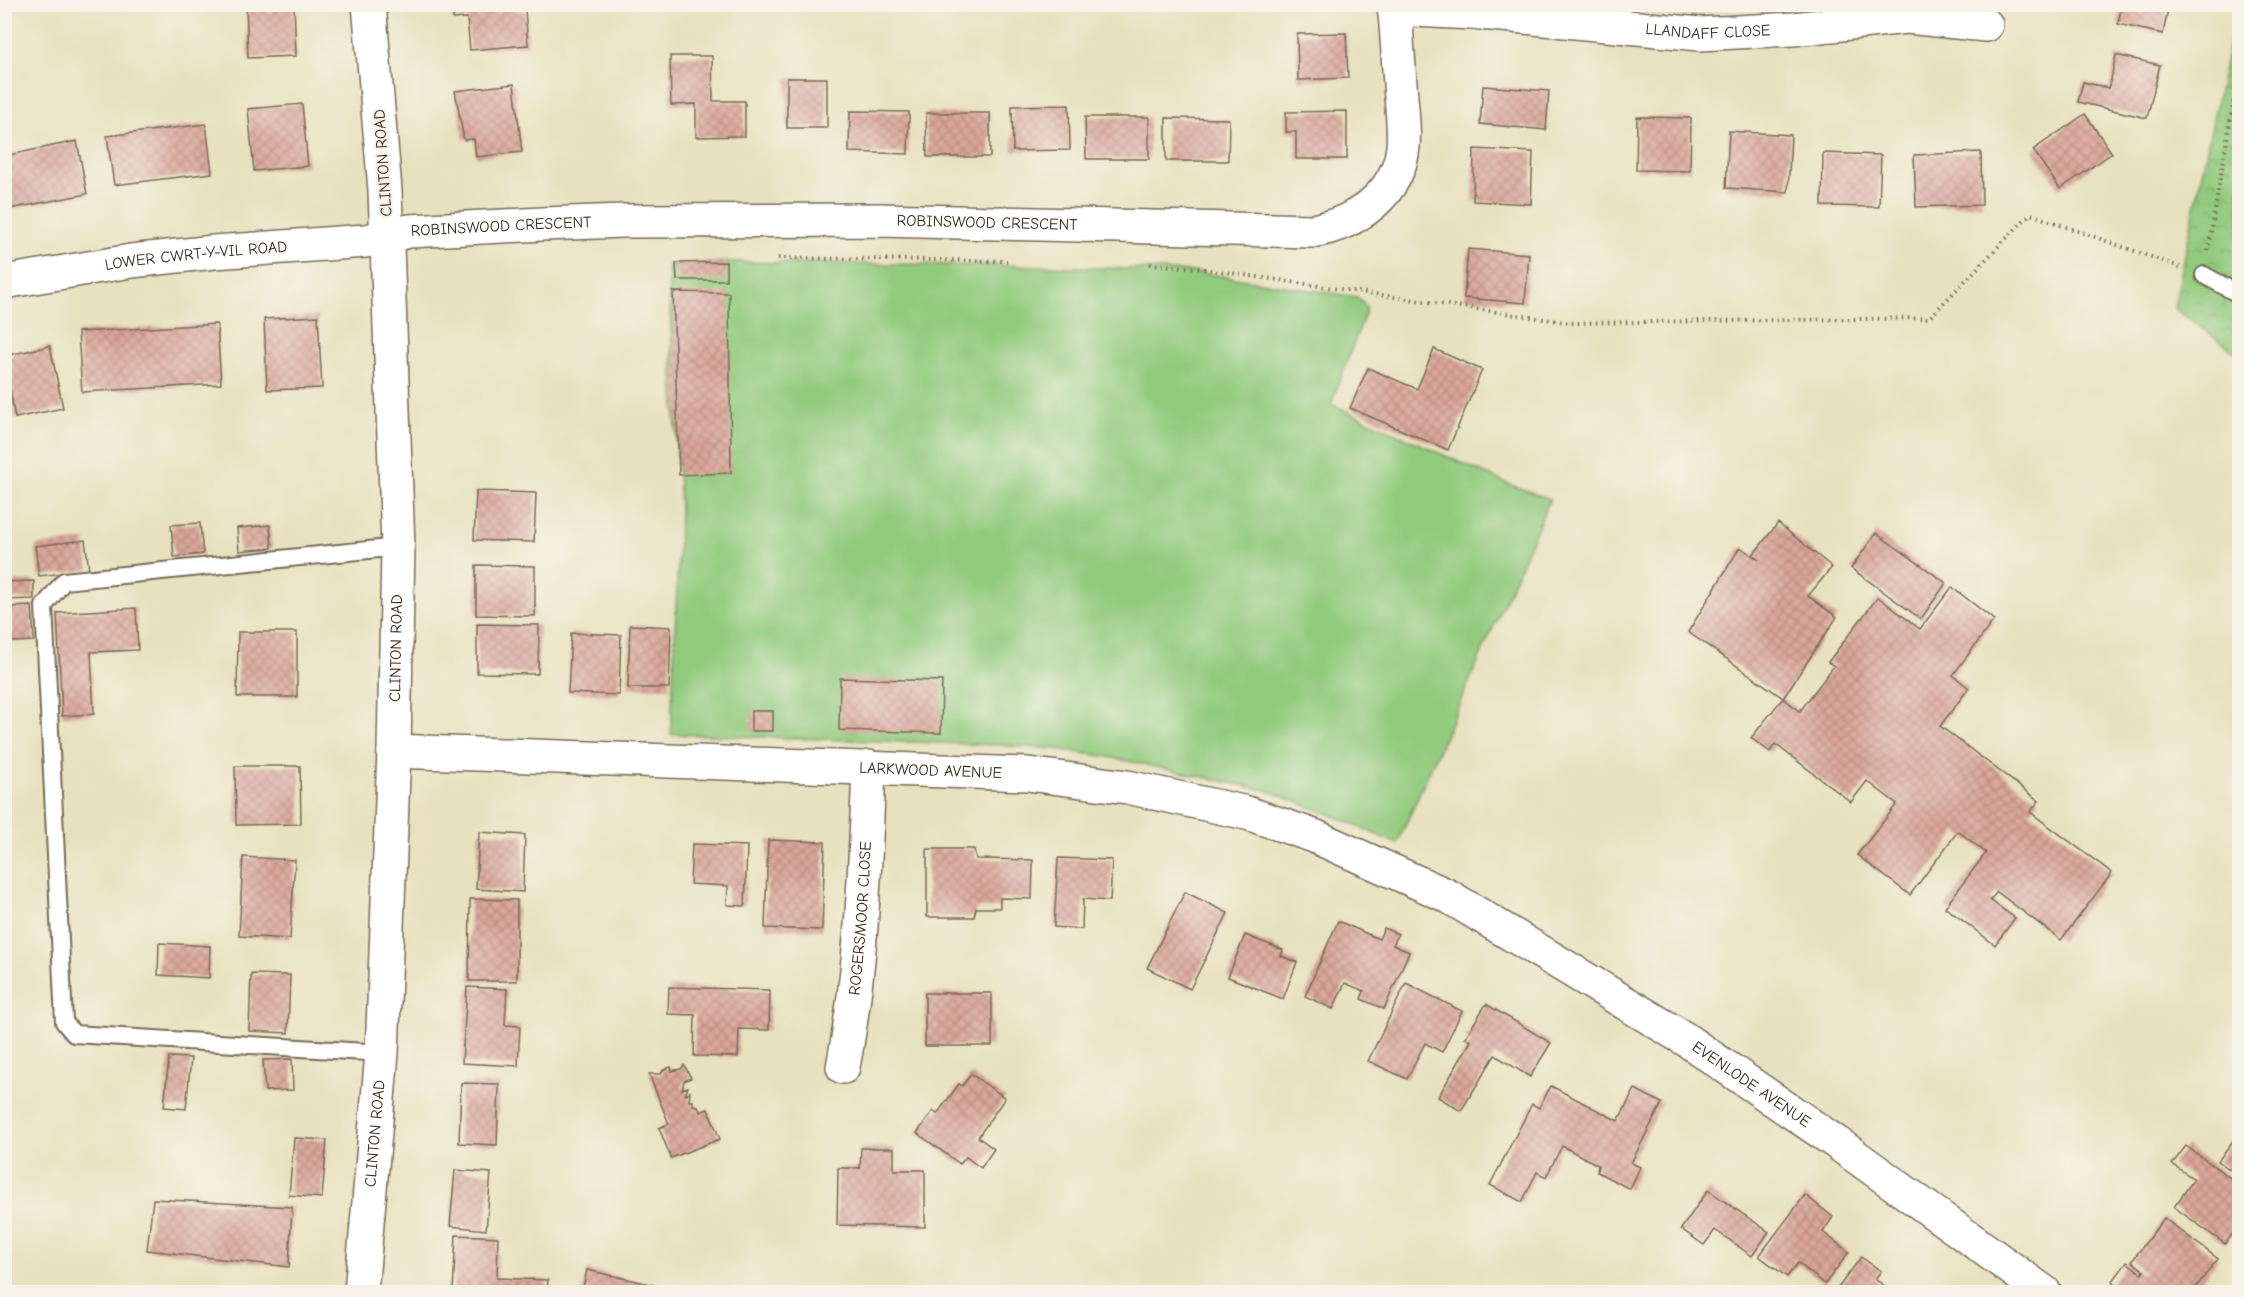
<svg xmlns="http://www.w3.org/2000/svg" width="2244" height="1297" font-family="'Comic Neue',sans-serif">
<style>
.grass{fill:#91ca7d;stroke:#667a4e;stroke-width:1.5}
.park{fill:url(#park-crowns);stroke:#667a4e;stroke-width:1.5}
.building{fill:url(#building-cross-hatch)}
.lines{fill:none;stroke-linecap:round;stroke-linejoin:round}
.lane-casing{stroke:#786a56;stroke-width:20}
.street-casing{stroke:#786a56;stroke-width:36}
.path{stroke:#786a56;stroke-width:4;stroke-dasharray:1.5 4.5;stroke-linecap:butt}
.lane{stroke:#fff;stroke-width:16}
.street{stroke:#fff;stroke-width:33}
.labels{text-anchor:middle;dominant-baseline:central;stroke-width:5;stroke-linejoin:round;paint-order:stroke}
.street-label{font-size:16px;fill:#3b2a1e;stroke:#f7f3e8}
</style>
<defs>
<pattern id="park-crowns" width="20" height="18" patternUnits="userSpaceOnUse" patternTransform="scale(1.5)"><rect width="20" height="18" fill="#91ca7d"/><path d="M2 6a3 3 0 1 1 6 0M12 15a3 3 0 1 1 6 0" fill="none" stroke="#78a466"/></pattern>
<pattern id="building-cross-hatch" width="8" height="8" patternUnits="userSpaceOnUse" patternTransform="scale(1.5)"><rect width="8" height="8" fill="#dca79b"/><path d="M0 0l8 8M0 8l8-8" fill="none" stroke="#b4887e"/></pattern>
</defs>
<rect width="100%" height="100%" fill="#f7f3e8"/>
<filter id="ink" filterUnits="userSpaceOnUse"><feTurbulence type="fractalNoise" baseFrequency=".0167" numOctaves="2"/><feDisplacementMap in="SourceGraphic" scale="12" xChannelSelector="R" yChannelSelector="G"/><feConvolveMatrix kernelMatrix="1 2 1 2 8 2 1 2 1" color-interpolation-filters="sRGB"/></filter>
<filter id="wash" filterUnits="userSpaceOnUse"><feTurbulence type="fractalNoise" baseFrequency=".008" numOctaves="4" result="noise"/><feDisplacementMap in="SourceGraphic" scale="24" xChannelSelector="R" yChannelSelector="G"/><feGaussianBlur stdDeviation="1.35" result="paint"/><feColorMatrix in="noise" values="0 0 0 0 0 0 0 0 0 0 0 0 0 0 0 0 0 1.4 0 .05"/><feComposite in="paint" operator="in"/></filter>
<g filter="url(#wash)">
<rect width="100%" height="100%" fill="#e8e1bf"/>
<polygon class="grass" points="726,262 1047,266 1158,270 1195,272 1357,297 1367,308 1331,404 1508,484 1550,499 1397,844 1344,820 1269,791 1109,757 1056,749 998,745 671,734 680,510 668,265"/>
<polygon class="park" points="2237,5 2239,5 2239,355 2174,308"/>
<g id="blocks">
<g class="building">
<polygon points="246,4 294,4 296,56 248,58"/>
<polygon points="452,4 514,4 514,11 525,10 528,45 470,50 467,18 453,19"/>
<polygon points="2122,4 2169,4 2163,34 2118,24"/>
<polygon points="1346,33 1348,78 1298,80 1297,34"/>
<polygon points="2116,55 2160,65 2147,118 2078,102 2083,82 2109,88"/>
<polygon points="670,56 712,56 713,101 745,101 745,136 696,137 696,104 671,105"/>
<rect x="787" y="78" width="40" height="50"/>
<polygon points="514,84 522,152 476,157 474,139 464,140 455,91"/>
<polygon points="1483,86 1549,91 1546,130 1480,124"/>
<polygon points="302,104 308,166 254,171 248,109"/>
<polygon points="1069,105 1070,150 1013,151 1012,106"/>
<polygon points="850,111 909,112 908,154 849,152"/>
<polygon points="1347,111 1347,159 1296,159 1296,132 1286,132 1286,112"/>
<polygon points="926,113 990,113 990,157 927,157"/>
<polygon points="2085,114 2112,153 2060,189 2033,150"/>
<polygon points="1085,117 1149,117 1149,159 1086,159"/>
<polygon points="1637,117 1691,118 1690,171 1636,170"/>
<polygon points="1166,118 1229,119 1228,161 1166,161"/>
<polygon points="206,124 212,173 114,185 107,136"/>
<polygon points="1729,131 1791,135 1788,192 1726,188"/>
<polygon points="77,141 87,194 4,210 4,156"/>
<polygon points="1474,149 1533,152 1531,204 1473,201"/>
<polygon points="1981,152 1982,205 1916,207 1914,155"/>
<polygon points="1823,153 1881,155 1879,207 1822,206"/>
<polygon points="1468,249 1529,254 1525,303 1464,298"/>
<polygon points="726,262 726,280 677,280 676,263"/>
<polygon points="673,292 729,293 731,473 679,475"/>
<polygon points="318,316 322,388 267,390 264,319"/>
<polygon points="217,324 221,384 82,392 78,332"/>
<polygon points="50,346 63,408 15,418 4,356"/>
<polygon points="1434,349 1482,370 1448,450 1350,408 1368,368 1417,389"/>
<polygon points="476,491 536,493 534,542 474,540"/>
<polygon points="200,523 203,554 174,557 171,525"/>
<polygon points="1778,523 1832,567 1808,596 1837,617 1783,698 1800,711 1834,666 1828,662 1878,597 1920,629 1952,587 1994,620 1953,675 1969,688 1940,726 2039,801 2030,812 2112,873 2061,940 1997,892 1990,900 2015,918 1995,945 1945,907 1986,853 1958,831 1910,895 1857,855 1897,804 1867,781 1851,802 1775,744 1770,752 1751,738 1783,698 1688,632 1740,547 1759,560 1753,555"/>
<polygon points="270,525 272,548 239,551 237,528"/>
<polygon points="1876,533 1946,583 1921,619 1851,568"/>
<polygon points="85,540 89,570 39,576 35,546"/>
<polygon points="476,565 535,566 535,616 476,615"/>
<polygon points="34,581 34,599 4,600 4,582"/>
<polygon points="32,606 34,641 12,642 10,607"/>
<polygon points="136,608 138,650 91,652 94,714 62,716 57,613"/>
<polygon points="477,624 539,625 538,674 477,673"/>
<polygon points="630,625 671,627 669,688 628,688"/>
<polygon points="238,632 297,632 297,697 237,697"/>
<polygon points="571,633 621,635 619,695 568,693"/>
<polygon points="840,678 942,681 941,733 839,730"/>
<rect x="751" y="711" width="22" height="20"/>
<polygon points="235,766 300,766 301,824 236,825"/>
<polygon points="479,832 525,835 523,892 476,889"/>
<polygon points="768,840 825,842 822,930 765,928"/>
<polygon points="692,844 747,846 745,906 727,905 728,886 690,884"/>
<polygon points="927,849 974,849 976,859 1033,860 1032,899 1000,898 1000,908 976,908 974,917 927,917"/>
<polygon points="243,857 295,860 290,939 239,936"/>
<polygon points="1058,858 1112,860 1110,901 1083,899 1082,929 1054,927"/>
<polygon points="1185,892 1228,913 1190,989 1147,968"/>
<polygon points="470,899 517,900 517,981 469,981"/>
<polygon points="1338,921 1379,939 1384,928 1398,934 1393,945 1409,952 1384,1009 1361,999 1364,991 1345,983 1333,1009 1305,996"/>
<polygon points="1245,935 1283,950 1281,956 1297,962 1283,999 1228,977"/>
<polygon points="159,943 210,946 209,978 158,975"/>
<polygon points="251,974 290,975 288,1033 249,1031"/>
<polygon points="1406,983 1462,1011 1442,1052 1425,1043 1407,1079 1368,1061"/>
<polygon points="467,987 507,989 505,1025 520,1026 518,1066 462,1063"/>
<polygon points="669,987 770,990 769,1030 739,1029 738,1057 694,1056 695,1015 668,1014"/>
<rect x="925" y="993" width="67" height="53"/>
<polygon points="1486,1004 1551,1043 1530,1077 1495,1055 1461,1111 1438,1097 1471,1041 1465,1038"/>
<polygon points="169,1057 191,1058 186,1109 164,1107"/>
<polygon points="292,1059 293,1090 265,1091 263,1060"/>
<polygon points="684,1065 691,1078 684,1081 682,1089 688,1087 685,1095 690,1092 689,1101 693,1101 693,1105 698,1106 700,1112 708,1109 720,1139 671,1158 659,1128 669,1124 649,1074 661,1074 663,1070 671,1067 672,1071 681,1069"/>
<polygon points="971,1074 1005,1098 978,1137 994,1149 981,1168 966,1157 960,1164 917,1133 933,1111 937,1114 959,1084 962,1086"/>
<polygon points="461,1083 499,1084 497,1145 459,1143"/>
<polygon points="1551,1086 1618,1121 1635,1089 1662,1103 1631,1163 1640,1167 1630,1189 1597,1172 1598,1165 1562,1146 1546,1177 1537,1172 1522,1202 1490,1185 1532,1104 1539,1108"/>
<polygon points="2240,1131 2240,1177 2218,1161"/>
<polygon points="294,1138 327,1140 322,1198 289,1195"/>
<polygon points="2186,1146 2240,1185 2240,1224 2225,1244 2174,1207 2194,1179 2172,1164"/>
<polygon points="861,1148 894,1148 894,1170 925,1170 925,1227 837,1225 838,1168 860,1168"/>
<polygon points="455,1170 491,1173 486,1230 450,1226"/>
<polygon points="1708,1190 1769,1232 1752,1256 1715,1230 1704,1245 1681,1229"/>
<polygon points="1805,1195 1833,1217 1823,1232 1849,1252 1825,1284 1798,1263 1787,1277 1759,1256"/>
<polygon points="153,1199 292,1207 289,1267 147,1250"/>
<polygon points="2164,1218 2218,1259 2193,1291 2189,1289 2187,1292 2126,1292 2112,1282 2127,1262 2142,1274 2144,1271 2132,1261"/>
<polygon points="456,1235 498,1237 497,1278 548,1280 547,1292 453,1292"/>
<polygon points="1861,1257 1881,1271 1875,1279 1893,1292 1835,1292"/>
<polygon points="587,1270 668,1288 667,1292 582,1292"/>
</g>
</g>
</g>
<g filter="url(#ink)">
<use href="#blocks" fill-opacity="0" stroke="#786a56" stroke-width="1.5"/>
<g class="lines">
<g class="lane-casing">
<g id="lane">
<polyline points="2204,275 2240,295"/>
<polyline points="382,1053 74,1034 64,1022 44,606 64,581 398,547"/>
</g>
</g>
<g class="street-casing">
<g id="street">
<path id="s1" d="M1394 9 1492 14 1700 34 1793 29 1907 17 1986 25"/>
<path id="s2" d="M4 282 131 261 214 252 366 241 409 231 542 224 624 221 881 220 1312 231C1356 224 1398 194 1403 147 1405 126 1401 104 1400 83 1398 57 1397 30 1394 4"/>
<path id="s3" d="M394 751 1028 774 1127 787 1247 813 1314 836 1448 896 1685 1039 1837 1143 2044 1292"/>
<path id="s4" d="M843 1067C862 967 865 868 869 767"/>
<path id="s5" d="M361 1292 382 1053 394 751 398 547 385 190 369 4"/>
</g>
</g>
<g class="path">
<polyline points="2208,251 2240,63"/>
<polyline points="778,258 1007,261"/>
<polyline points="1150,264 1197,268 1571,323 1929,318 2030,214 2180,267"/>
</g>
<use href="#lane" class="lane"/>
<use href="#street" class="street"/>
</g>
</g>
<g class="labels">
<g class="street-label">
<text stroke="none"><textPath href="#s1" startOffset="315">LLANDAFF CLOSE</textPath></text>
<text transform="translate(383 163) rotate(-94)">CLINTON ROAD</text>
<text stroke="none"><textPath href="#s2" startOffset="987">ROBINSWOOD CRESCENT</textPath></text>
<text stroke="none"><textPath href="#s2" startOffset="501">ROBINSWOOD CRESCENT</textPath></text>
<text stroke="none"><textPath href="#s2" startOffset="194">LOWER CWRT-Y-VIL ROAD</textPath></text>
<text stroke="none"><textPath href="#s5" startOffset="645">CLINTON ROAD</textPath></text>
<text stroke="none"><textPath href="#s3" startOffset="537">LARKWOOD AVENUE</textPath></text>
<text stroke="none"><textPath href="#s4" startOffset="150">ROGERSMOOR CLOSE</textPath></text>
<text stroke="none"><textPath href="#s3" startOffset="1432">EVENLODE AVENUE</textPath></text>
<text stroke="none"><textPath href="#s5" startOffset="159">CLINTON ROAD</textPath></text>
</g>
</g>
<rect width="2244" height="1297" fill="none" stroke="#f7f3e8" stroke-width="24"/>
</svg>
